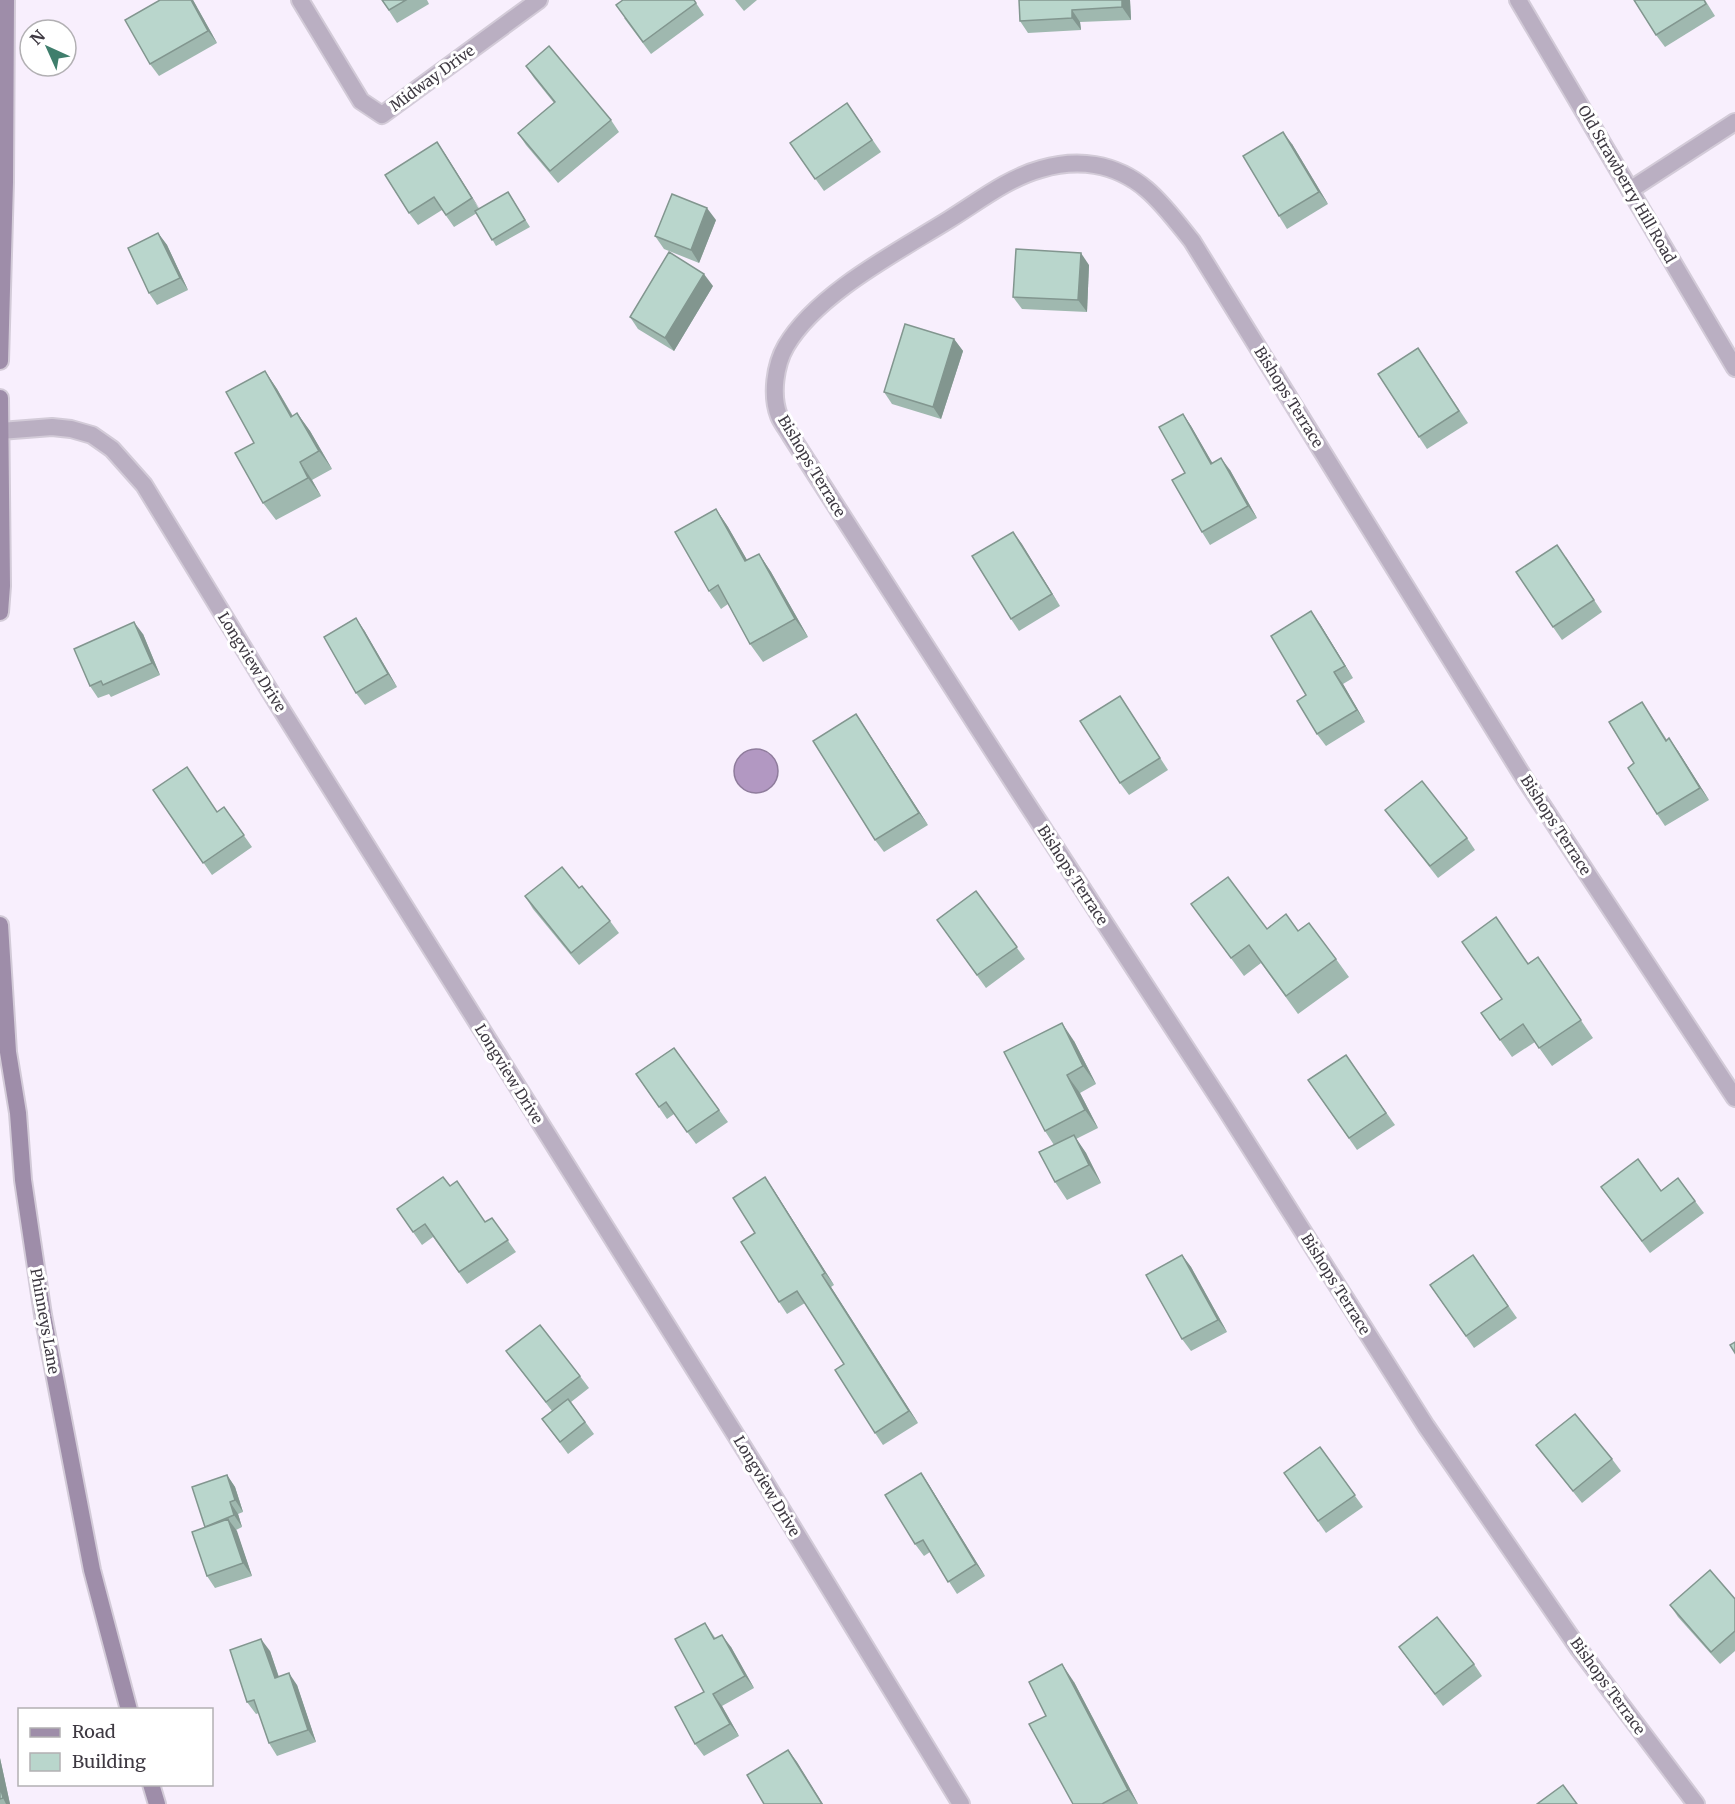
<svg xmlns="http://www.w3.org/2000/svg" width="1735" height="1804" font-family="Merriweather,serif">
<style>
.water{fill:#b298c2;stroke:#8f7c9c;stroke-width:1.5}
.lines{fill:none;stroke-linecap:round;stroke-linejoin:round}
.minor-casing{stroke:#d3cbd8;stroke-width:20}
.secondary-casing{stroke:#d3cbd8;stroke-width:20}
.minor{stroke:#baafc2;stroke-width:16}
.secondary{stroke:#9e8da9;stroke-width:16}
.wall{fill:#9fb8af}
.shaded-wall{fill:#82968f}
.building{fill:#b9d6cc;stroke:#82968f;stroke-width:1.5}
.labels{text-anchor:middle;dominant-baseline:central;stroke-width:6;stroke-linejoin:round;paint-order:stroke}
.street-label{font-size:15px;fill:#3e3942;stroke:#fff}
</style>
<rect width="100%" height="100%" fill="#f8effd"/>
<circle class="water" cx="756" cy="771" r="22"/>
<g class="lines">
<g class="minor-casing">
<g id="minor">
<polyline points="300,0 361,101 382,115 539,0"/>
<polyline points="1518,0 1735,368"/>
<polyline points="1630,190 1735,122"/>
<polyline points="0,431 52,427 71,429 92,435 112,449 144,485 266,685 760,1474 961,1804"/>
<path d="M1696 1804 1579 1649 1426 1426 1225 1108 1020 793 791 436C787 429 782 423 779 416 771 395 775 365 786 346 817 293 899 251 950 219 979 201 1008 178 1041 169 1058 164 1077 162 1095 165 1142 173 1164 206 1192 241L1521 773 1735 1098"/>
</g>
</g>
<g class="secondary-casing">
<g id="secondary">
<polyline points="0,361 5,182 6,0"/>
<polyline points="0,398 2,586 0,612"/>
<polyline points="0,925 8,1052 18,1113 23,1180 43,1315 92,1570 129,1710"/>
<polyline points="151,1784 157,1804"/>
</g>
</g>
<use href="#minor" class="minor"/>
<use href="#secondary" class="secondary"/>
</g>
<g class="wall">
<polygon points="193,0 217,43 159,76 150,64"/>
<polygon points="382,0 427,0 429,4 397,23"/>
<polygon points="735,0 757,0 744,11"/>
<polygon points="1019,0 1130,0 1131,20 1080,22 1081,30 1028,33 1020,21"/>
<polygon points="1705,0 1715,16 1665,47 1656,35"/>
<polygon points="696,3 704,15 651,54 624,18"/>
<polygon points="526,66 611,120 619,132 558,183 526,145 518,133 554,103 534,78"/>
<polygon points="847,103 881,152 824,191 790,143"/>
<polygon points="1292,144 1328,204 1287,229 1279,216"/>
<polygon points="445,154 479,209 508,192 530,227 496,246 477,213 454,227 442,210 418,225 409,213"/>
<polygon points="716,220 699,263 664,249 655,236"/>
<polygon points="158,233 167,245 188,290 157,305 149,293"/>
<polygon points="1089,265 1087,312 1022,309 1013,297"/>
<polygon points="713,286 674,351 638,329 630,317"/>
<polygon points="954,339 963,351 941,419 892,404 884,392"/>
<polygon points="1418,348 1468,423 1427,449 1419,437"/>
<polygon points="265,371 277,389 293,416 297,413 310,431 332,469 312,480 321,496 276,520 263,503 254,443"/>
<polygon points="1183,414 1191,426 1212,463 1230,470 1257,518 1210,545 1202,532 1185,473"/>
<polygon points="716,509 728,527 747,560 759,554 771,572 808,637 763,662 750,644 728,604 721,609 709,591"/>
<polygon points="1013,532 1060,606 1019,631 1011,619"/>
<polygon points="1566,557 1602,612 1562,640 1553,627"/>
<polygon points="1320,624 1353,678 1343,684 1365,722 1326,746 1317,734 1306,695"/>
<polygon points="364,630 397,687 365,705 356,693"/>
<polygon points="143,634 160,675 111,697 109,694 98,698 90,686"/>
<polygon points="1120,696 1168,770 1129,795 1120,783"/>
<polygon points="856,714 928,825 884,852 875,840"/>
<polygon points="1650,714 1667,740 1678,751 1709,800 1665,826 1657,814 1634,763"/>
<polygon points="153,790 217,812 224,807 252,847 212,875"/>
<polygon points="1385,810 1467,838 1475,850 1438,878"/>
<polygon points="579,888 610,921 619,933 579,965 533,909 525,896"/>
<polygon points="976,891 1025,959 986,988 937,920"/>
<polygon points="1191,904 1267,929 1298,931 1336,959 1349,977 1298,1014 1261,963 1244,976"/>
<polygon points="1538,957 1593,1038 1552,1066 1535,1042 1512,1057 1481,1013 1502,999 1528,963"/>
<polygon points="1074,1041 1096,1084 1080,1093 1098,1128 1076,1139 1086,1153 1101,1183 1067,1200 1055,1182 1054,1145 1045,1131"/>
<polygon points="674,1048 728,1122 696,1144 674,1114 667,1119 636,1074"/>
<polygon points="1346,1055 1395,1125 1357,1150 1308,1080"/>
<polygon points="450,1186 485,1222 492,1218 516,1252 467,1284 433,1237 422,1245 397,1209"/>
<polygon points="1601,1187 1661,1191 1695,1201 1704,1213 1650,1253"/>
<polygon points="773,1189 834,1285 831,1287 918,1423 883,1445 875,1433 844,1364 805,1303 787,1314 779,1302 755,1233"/>
<polygon points="1182,1255 1191,1267 1227,1332 1191,1351 1182,1339"/>
<polygon points="1473,1255 1517,1318 1474,1348 1430,1285"/>
<polygon points="506,1351 580,1376 589,1388 571,1402 594,1434 568,1454 542,1419 552,1411"/>
<polygon points="1536,1445 1612,1459 1621,1471 1582,1503"/>
<polygon points="1320,1447 1363,1507 1326,1533 1284,1473"/>
<polygon points="921,1473 929,1485 985,1576 957,1594 930,1552 924,1556 915,1544"/>
<polygon points="227,1475 235,1487 243,1512 238,1514 242,1527 236,1530 252,1576 215,1588 207,1576 205,1527"/>
<polygon points="1735,1599 1735,1651 1720,1664 1678,1617 1670,1605"/>
<polygon points="705,1623 716,1639 731,1647 754,1688 722,1706 739,1736 704,1756 695,1744 704,1692"/>
<polygon points="1399,1647 1474,1664 1482,1676 1443,1706"/>
<polygon points="270,1651 279,1677 297,1685 316,1742 277,1756 269,1743 259,1713 256,1714 247,1702"/>
<polygon points="1074,1682 1138,1804 1073,1804 1046,1716"/>
<polygon points="0,1758 10,1804 0,1804"/>
</g>
<g class="shaded-wall">
<polygon points="191,0 193,0 217,43 208,31"/>
<polygon points="1122,0 1130,0 1131,20 1122,7"/>
<polygon points="1072,10 1080,22 1081,30 1072,18"/>
<polygon points="1283,132 1292,144 1328,204 1319,192"/>
<polygon points="437,142 445,154 481,211 472,198"/>
<polygon points="707,208 716,220 699,263 691,250"/>
<polygon points="158,233 167,245 188,290 180,278"/>
<polygon points="1081,253 1089,265 1087,312 1078,300"/>
<polygon points="704,274 713,286 674,351 665,338"/>
<polygon points="954,339 963,351 941,419 933,407"/>
<polygon points="265,371 277,389 303,435 291,417"/>
<polygon points="297,413 310,431 332,469 319,451"/>
<polygon points="1183,414 1191,426 1220,476 1211,464"/>
<polygon points="1221,458 1230,470 1257,518 1248,506"/>
<polygon points="300,462 312,480 321,496 308,478"/>
<polygon points="716,509 728,527 758,579 745,561"/>
<polygon points="1013,532 1022,544 1060,606 1052,594"/>
<polygon points="759,554 771,572 808,637 795,619"/>
<polygon points="1311,611 1320,624 1353,678 1345,666"/>
<polygon points="356,618 364,630 397,687 388,674"/>
<polygon points="134,622 143,634 160,675 152,663"/>
<polygon points="1334,672 1343,684 1365,722 1357,710"/>
<polygon points="856,714 864,726 928,825 919,813"/>
<polygon points="1669,738 1678,751 1709,800 1700,788"/>
<polygon points="1062,1023 1074,1041 1096,1084 1083,1066"/>
<polygon points="1067,1075 1080,1093 1098,1128 1085,1110"/>
<polygon points="1074,1135 1086,1153 1101,1183 1089,1165"/>
<polygon points="765,1177 773,1189 834,1285 825,1273"/>
<polygon points="1182,1255 1191,1267 1227,1332 1218,1320"/>
<polygon points="822,1275 831,1287 918,1423 909,1411"/>
<polygon points="921,1473 929,1485 985,1576 976,1564"/>
<polygon points="227,1475 235,1487 243,1512 235,1500"/>
<polygon points="230,1502 238,1514 242,1527 234,1515"/>
<polygon points="228,1519 237,1531 252,1576 243,1563"/>
<polygon points="722,1635 731,1647 754,1688 745,1676"/>
<polygon points="261,1639 270,1651 283,1690 275,1678"/>
<polygon points="1062,1664 1074,1682 1138,1804 1128,1790"/>
<polygon points="289,1673 297,1685 316,1742 308,1730"/>
<polygon points="713,1694 722,1706 739,1736 730,1724"/>
<polygon points="788,1750 797,1762 823,1804 822,1804"/>
<polygon points="0,1758 10,1804 6,1804 3,1798 0,1786"/>
</g>
<g class="building">
<polygon points="160,0 191,0 208,31 150,64 125,20"/>
<polygon points="382,0 406,0 389,10"/>
<polygon points="623,0 694,0 696,3 643,42 616,5"/>
<polygon points="1019,0 1122,0 1122,7 1072,10 1072,18 1020,21"/>
<polygon points="1634,0 1704,0 1706,4 1656,35"/>
<polygon points="549,46 611,120 550,171 518,133 555,102 526,66"/>
<polygon points="847,103 872,140 815,179 790,143"/>
<polygon points="1283,132 1319,192 1279,216 1243,156"/>
<polygon points="437,142 472,198 446,215 434,197 409,213 385,175"/>
<polygon points="508,192 525,220 492,240 475,211"/>
<polygon points="672,194 707,208 691,250 655,236"/>
<polygon points="158,233 180,278 149,293 128,248"/>
<polygon points="1016,249 1081,253 1078,300 1013,297"/>
<polygon points="669,252 704,274 665,338 630,317"/>
<polygon points="905,324 954,339 933,407 884,392"/>
<polygon points="1418,348 1459,411 1419,437 1378,374"/>
<polygon points="265,371 291,417 297,413 319,451 300,462 308,478 263,503 235,453 254,443 226,392"/>
<polygon points="1183,414 1211,464 1221,458 1248,506 1202,532 1172,480 1185,473 1159,427"/>
<polygon points="716,509 745,561 759,554 795,619 750,644 718,585 709,591 675,532"/>
<polygon points="1013,532 1052,594 1011,619 972,556"/>
<polygon points="1557,545 1594,600 1553,627 1516,572"/>
<polygon points="1311,611 1345,666 1334,672 1357,710 1317,734 1297,701 1306,695 1271,636"/>
<polygon points="356,618 388,674 356,693 324,637"/>
<polygon points="134,622 152,663 103,685 101,681 90,686 74,649"/>
<polygon points="1120,696 1160,758 1120,783 1080,721"/>
<polygon points="1642,702 1666,741 1669,738 1700,788 1657,814 1628,768 1634,763 1609,722"/>
<polygon points="856,714 919,813 875,840 813,741"/>
<polygon points="187,767 217,812 224,807 244,835 203,863 153,790"/>
<polygon points="1422,781 1467,838 1430,866 1385,810"/>
<polygon points="562,867 579,888 582,886 610,921 571,953 525,896"/>
<polygon points="1228,877 1267,929 1286,914 1298,931 1309,923 1336,959 1286,996 1249,945 1231,958 1191,904"/>
<polygon points="976,891 1017,947 977,975 937,920"/>
<polygon points="1496,917 1528,964 1538,957 1581,1020 1539,1048 1523,1024 1500,1040 1481,1013 1502,999 1462,942"/>
<polygon points="1062,1023 1083,1066 1067,1075 1085,1110 1045,1131 1004,1052"/>
<polygon points="674,1048 719,1110 687,1132 666,1102 659,1107 636,1074"/>
<polygon points="1346,1055 1386,1113 1349,1138 1308,1080"/>
<polygon points="1074,1135 1089,1165 1055,1182 1039,1152"/>
<polygon points="1638,1159 1661,1191 1678,1178 1695,1201 1642,1241 1601,1187"/>
<polygon points="443,1177 450,1186 457,1181 485,1222 492,1218 508,1240 459,1272 425,1224 413,1232 397,1209"/>
<polygon points="765,1177 825,1273 822,1275 909,1411 875,1433 835,1370 844,1364 797,1291 779,1302 741,1242 755,1233 733,1198"/>
<polygon points="1182,1255 1218,1320 1182,1339 1146,1275"/>
<polygon points="1473,1255 1508,1306 1466,1336 1430,1285"/>
<polygon points="540,1325 580,1376 546,1402 506,1351"/>
<polygon points="1735,1342 1735,1353 1730,1345"/>
<polygon points="568,1399 585,1422 560,1442 542,1419"/>
<polygon points="1575,1414 1612,1459 1573,1491 1536,1445"/>
<polygon points="1320,1447 1355,1495 1318,1521 1284,1473"/>
<polygon points="921,1473 976,1564 948,1582 923,1540 915,1544 885,1495"/>
<polygon points="227,1475 235,1500 230,1502 234,1515 205,1527 192,1487"/>
<polygon points="228,1519 243,1563 207,1576 192,1532"/>
<polygon points="1710,1570 1735,1599 1735,1631 1711,1652 1670,1605"/>
<polygon points="1437,1617 1474,1664 1435,1694 1399,1647"/>
<polygon points="705,1623 714,1639 722,1635 745,1676 713,1694 730,1724 695,1744 675,1707 704,1692 675,1639"/>
<polygon points="261,1639 275,1678 289,1673 308,1730 269,1743 254,1700 247,1702 230,1650"/>
<polygon points="1062,1664 1128,1790 1102,1804 1073,1804 1029,1724 1046,1716 1029,1682"/>
<polygon points="788,1750 822,1804 764,1804 747,1775"/>
<polygon points="1563,1785 1577,1804 1537,1804"/>
<polygon points="0,1786 3,1798 0,1799"/>
</g>
<g class="labels">
<g class="street-label">
<text transform="translate(432 78) rotate(-36)">Midway Drive</text>
<text transform="translate(1627 184) rotate(60)">Old Strawberry Hill Road</text>
<text transform="translate(1289 397) rotate(58)">Bishops Terrace</text>
<text transform="translate(812 466) rotate(59)">Bishops Terrace</text>
<text transform="translate(252 662) rotate(58)">Longview Drive</text>
<text transform="translate(1556 825) rotate(57)">Bishops Terrace</text>
<text transform="translate(1073 875) rotate(57)">Bishops Terrace</text>
<text transform="translate(509 1074) rotate(58)">Longview Drive</text>
<text transform="translate(1336 1284) rotate(58)">Bishops Terrace</text>
<text transform="translate(45 1321) rotate(80)">Phinneys Lane</text>
<text transform="translate(767 1486) rotate(59)">Longview Drive</text>
<text transform="translate(1608 1686) rotate(54)">Bishops Terrace</text>
</g>
</g>
<rect x="18" y="1708" width="195" height="78" fill="#ffffff" stroke="#b2b0b3" stroke-width="1.5"/>
<rect x="30" y="1728" width="30" height="9" fill="#9e8da9" stroke="#b2b0b3" stroke-width="1.5"/>
<text x="72" y="1738" font-size="18" fill="#3e3942">Road</text>
<rect x="30" y="1753" width="30" height="18" fill="#b9d6cc" stroke="#b2b0b3" stroke-width="1.5"/>
<text x="72" y="1768" font-size="18" fill="#3e3942">Building</text>
<g transform="translate(48 48) rotate(315)"><circle r="28" fill="#ffffff" stroke="#b2b0b3" stroke-width="1.5"/>
<path d="M0-4.5L10 22L0 15L-10 22Z" fill="#3f7e6c"/>
<text y="-9" font-size="16" font-weight="bold" text-anchor="middle" fill="#3e3942">N</text>
</g>
</svg>
